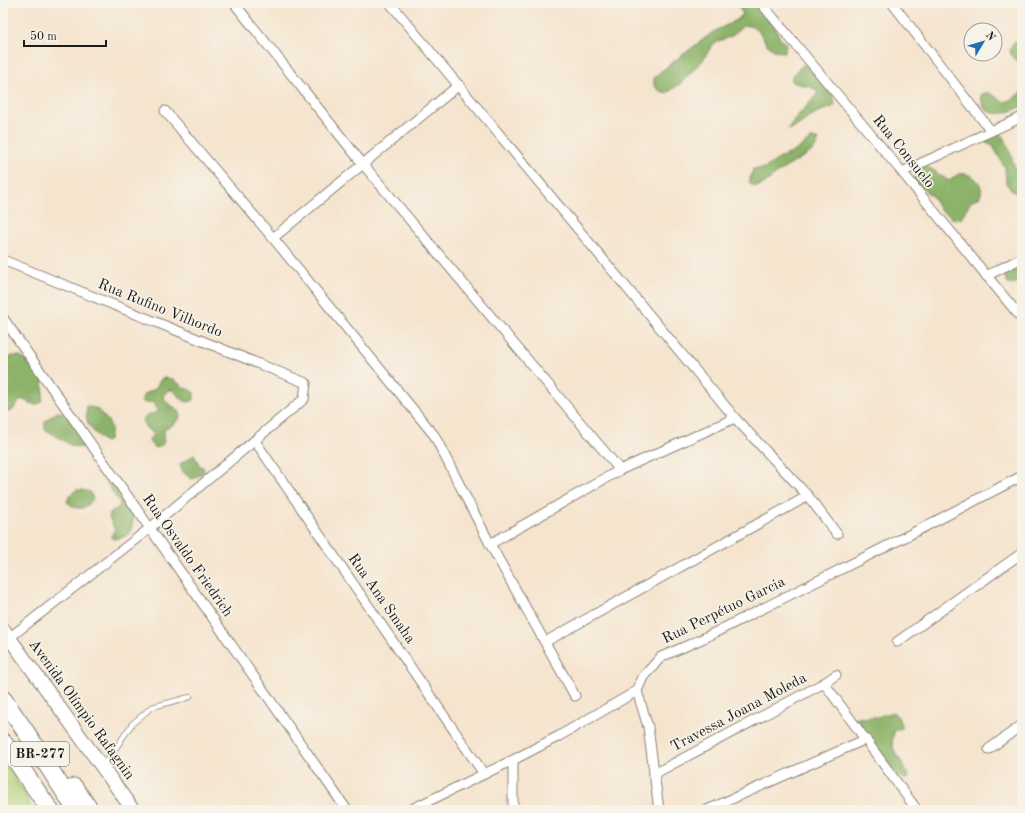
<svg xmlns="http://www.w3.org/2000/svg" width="1025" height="813" font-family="'Old Standard TT',serif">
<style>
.green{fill:#b1d179;stroke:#66764a}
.forest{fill:#8cb369;stroke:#546842}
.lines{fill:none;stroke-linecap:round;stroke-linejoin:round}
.lane-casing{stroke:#888075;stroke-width:6}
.street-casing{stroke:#888075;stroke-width:11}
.secondary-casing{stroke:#888075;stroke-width:15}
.highway-casing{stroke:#888075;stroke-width:19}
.lane{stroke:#fff;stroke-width:4.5}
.street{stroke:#fff;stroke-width:9}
.secondary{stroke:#fff;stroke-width:13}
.highway{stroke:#fff;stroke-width:17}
.labels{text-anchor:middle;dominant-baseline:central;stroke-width:3.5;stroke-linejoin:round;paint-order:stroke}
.shield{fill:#f7f3e8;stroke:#5e5c59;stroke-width:1}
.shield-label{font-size:14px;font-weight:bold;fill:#1c1c1c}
.street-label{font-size:15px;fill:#1c1c1c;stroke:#f7f3e8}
</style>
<rect width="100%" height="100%" fill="#f7f3e8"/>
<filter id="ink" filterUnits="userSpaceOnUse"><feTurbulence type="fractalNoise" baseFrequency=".025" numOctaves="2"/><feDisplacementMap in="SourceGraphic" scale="8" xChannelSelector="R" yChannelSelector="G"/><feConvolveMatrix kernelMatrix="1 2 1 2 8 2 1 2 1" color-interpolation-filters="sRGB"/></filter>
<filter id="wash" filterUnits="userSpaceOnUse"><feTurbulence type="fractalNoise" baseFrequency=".012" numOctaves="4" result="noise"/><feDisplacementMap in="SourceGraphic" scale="16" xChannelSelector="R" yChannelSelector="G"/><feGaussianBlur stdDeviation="0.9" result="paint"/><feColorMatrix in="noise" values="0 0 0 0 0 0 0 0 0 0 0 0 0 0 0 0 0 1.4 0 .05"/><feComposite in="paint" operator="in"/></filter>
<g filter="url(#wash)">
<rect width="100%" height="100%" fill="#f5e4ce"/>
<polygon class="green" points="3,761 22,788 32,810 3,810"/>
<g class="forest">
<path d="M736 3H755L774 26 781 40 786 44 785 52C759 52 768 27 744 25L732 36 716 42 711 47 703 60 680 84 667 93 660 91 654 86V78L660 72 713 32 737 20 743 14Z"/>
<path d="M1020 40 1022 41V64C1015 61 1011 57 1010 50L1013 43Z"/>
<path d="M804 64C816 73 834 90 835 105 829 110 822 109 815 114 805 119 799 127 788 130 794 115 810 106 818 92 808 83 802 87 791 81L793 74Z"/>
<path d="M1022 92V106C1012 112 994 118 984 108 982 105 982 99 981 95 992 87 999 105 1008 101 1013 100 1017 94 1022 92Z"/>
<polygon points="997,133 1001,133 1009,149 1015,168 1022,175 1022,199 1008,186 1006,183 1005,168 993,146 986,143 985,140 986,136"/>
<polygon points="811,139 819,139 816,147 811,152 780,171 762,185 755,187 749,183 753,169 765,168 785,155 792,153"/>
<path d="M925 166 933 170 949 181C953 179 955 175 960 174 972 172 987 185 979 198 970 198 966 211 961 218L954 219 940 210 932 196 916 183 915 180V172Z"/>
<path d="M1022 263C1022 272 1022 283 1011 285L1008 283 1003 273Z"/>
<path d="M12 356H20C41 373 46 373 42 402L35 405 21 399 12 411 4 412 3 411V362Z"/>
<path d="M165 378 173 379 183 387 194 392V400C185 406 179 396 173 390H169L163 395C164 407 182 406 180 416 179 424 168 425 164 431 164 439 166 445 156 448L150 443 149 439 152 436 155 435 146 428 142 420C146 415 153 413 159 412L153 402 145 403 142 401 144 394 155 389 161 379Z"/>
<path d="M87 406 97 409 108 421 111 428 109 440 106 442C100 440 88 426 87 420 86 416 86 410 87 406Z"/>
<polygon points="58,412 66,413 86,434 88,448 72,446 45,429 45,421 51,416"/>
<polygon points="194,455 200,466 203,467 204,471 195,478 191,479 182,471 180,464"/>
<path d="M108 479 112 480 136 509C128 526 140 536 113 539L111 536 115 530 109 517 110 513 119 507 120 503 106 482Z"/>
<path d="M76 490H83L90 492 93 499C85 510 78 511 67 502L70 495Z"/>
<path d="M893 712 898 717 902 727 899 730H895C888 747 896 752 904 766 906 770 908 774 909 778L905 779 897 776 853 718 877 717Z"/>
</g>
</g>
<g filter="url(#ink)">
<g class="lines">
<g class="lane-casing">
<polyline id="lane" points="103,767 132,724 152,707 190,697"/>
</g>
<g class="street-casing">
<g id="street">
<polyline points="234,3 362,163 620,470"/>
<polyline points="390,3 735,418 808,496 837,534"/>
<polyline points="761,3 902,172 1022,319"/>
<polyline points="892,3 991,131"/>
<polyline points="165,111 273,238 434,435 490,544 575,696"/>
<polyline points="902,172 1022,117"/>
<polyline points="273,238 459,85"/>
<polyline points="3,260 306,383 304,399 150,528 9,638"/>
<polyline points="986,276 1022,258"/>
<polyline points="3,318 347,810"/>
<polyline points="255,441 484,774"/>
<polyline points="490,544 620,470 735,418"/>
<polyline points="545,642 808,496"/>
<polyline points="897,642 1022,553"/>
<polyline points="824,683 917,810"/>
<polyline points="637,691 648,727 659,810"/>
<polyline points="989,749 1022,725"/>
<polyline points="513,760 513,810"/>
<polyline points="654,774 824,683 836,675"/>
<polyline points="410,810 513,760 559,736 637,691 643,677 661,657 702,639 909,535 1022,476"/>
<polyline points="707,810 866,739"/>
</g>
</g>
<g class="secondary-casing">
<polyline id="secondary" points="3,629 133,810"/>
</g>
<g class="highway-casing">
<g id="highway">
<polyline points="3,699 26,732 76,810"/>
<polyline points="3,742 50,810"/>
<polyline points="74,787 90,810"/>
</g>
</g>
<use href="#lane" class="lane"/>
<use href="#street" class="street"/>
<use href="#secondary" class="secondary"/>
<use href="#highway" class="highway"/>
</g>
</g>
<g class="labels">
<rect class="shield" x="11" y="742" width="58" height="24" rx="3"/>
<g class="shield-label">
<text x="40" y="754">BR-277</text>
</g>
<g class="street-label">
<text transform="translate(903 152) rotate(51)">Rua Consuelo</text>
<text transform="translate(160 309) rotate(22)">Rua Rufino Vilhordo</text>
<text transform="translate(187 556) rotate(55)">Rua Osvaldo Friedrich</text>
<text transform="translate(381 599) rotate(55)">Rua Ana Smaha</text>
<text transform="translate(724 611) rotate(-26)">Rua Perpétuo Garcia</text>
<text transform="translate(81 710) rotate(54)">Avenida Olímpio Rafagnin</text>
<text transform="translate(739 713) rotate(-28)">Travessa Joana Moleda</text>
</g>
</g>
<rect width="1025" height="813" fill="none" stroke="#f7f3e8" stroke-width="16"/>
<g transform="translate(983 42) rotate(52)"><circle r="19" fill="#f7f3e8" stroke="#9f9d96"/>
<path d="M0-3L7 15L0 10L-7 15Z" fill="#1f6fb2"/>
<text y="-6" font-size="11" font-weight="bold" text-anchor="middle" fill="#1c1c1c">N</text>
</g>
<path d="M24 40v6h82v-6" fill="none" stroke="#1c1c1c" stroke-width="2"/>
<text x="30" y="40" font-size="12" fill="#1c1c1c" stroke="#f7f3e8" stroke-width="3" paint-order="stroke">50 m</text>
</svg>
